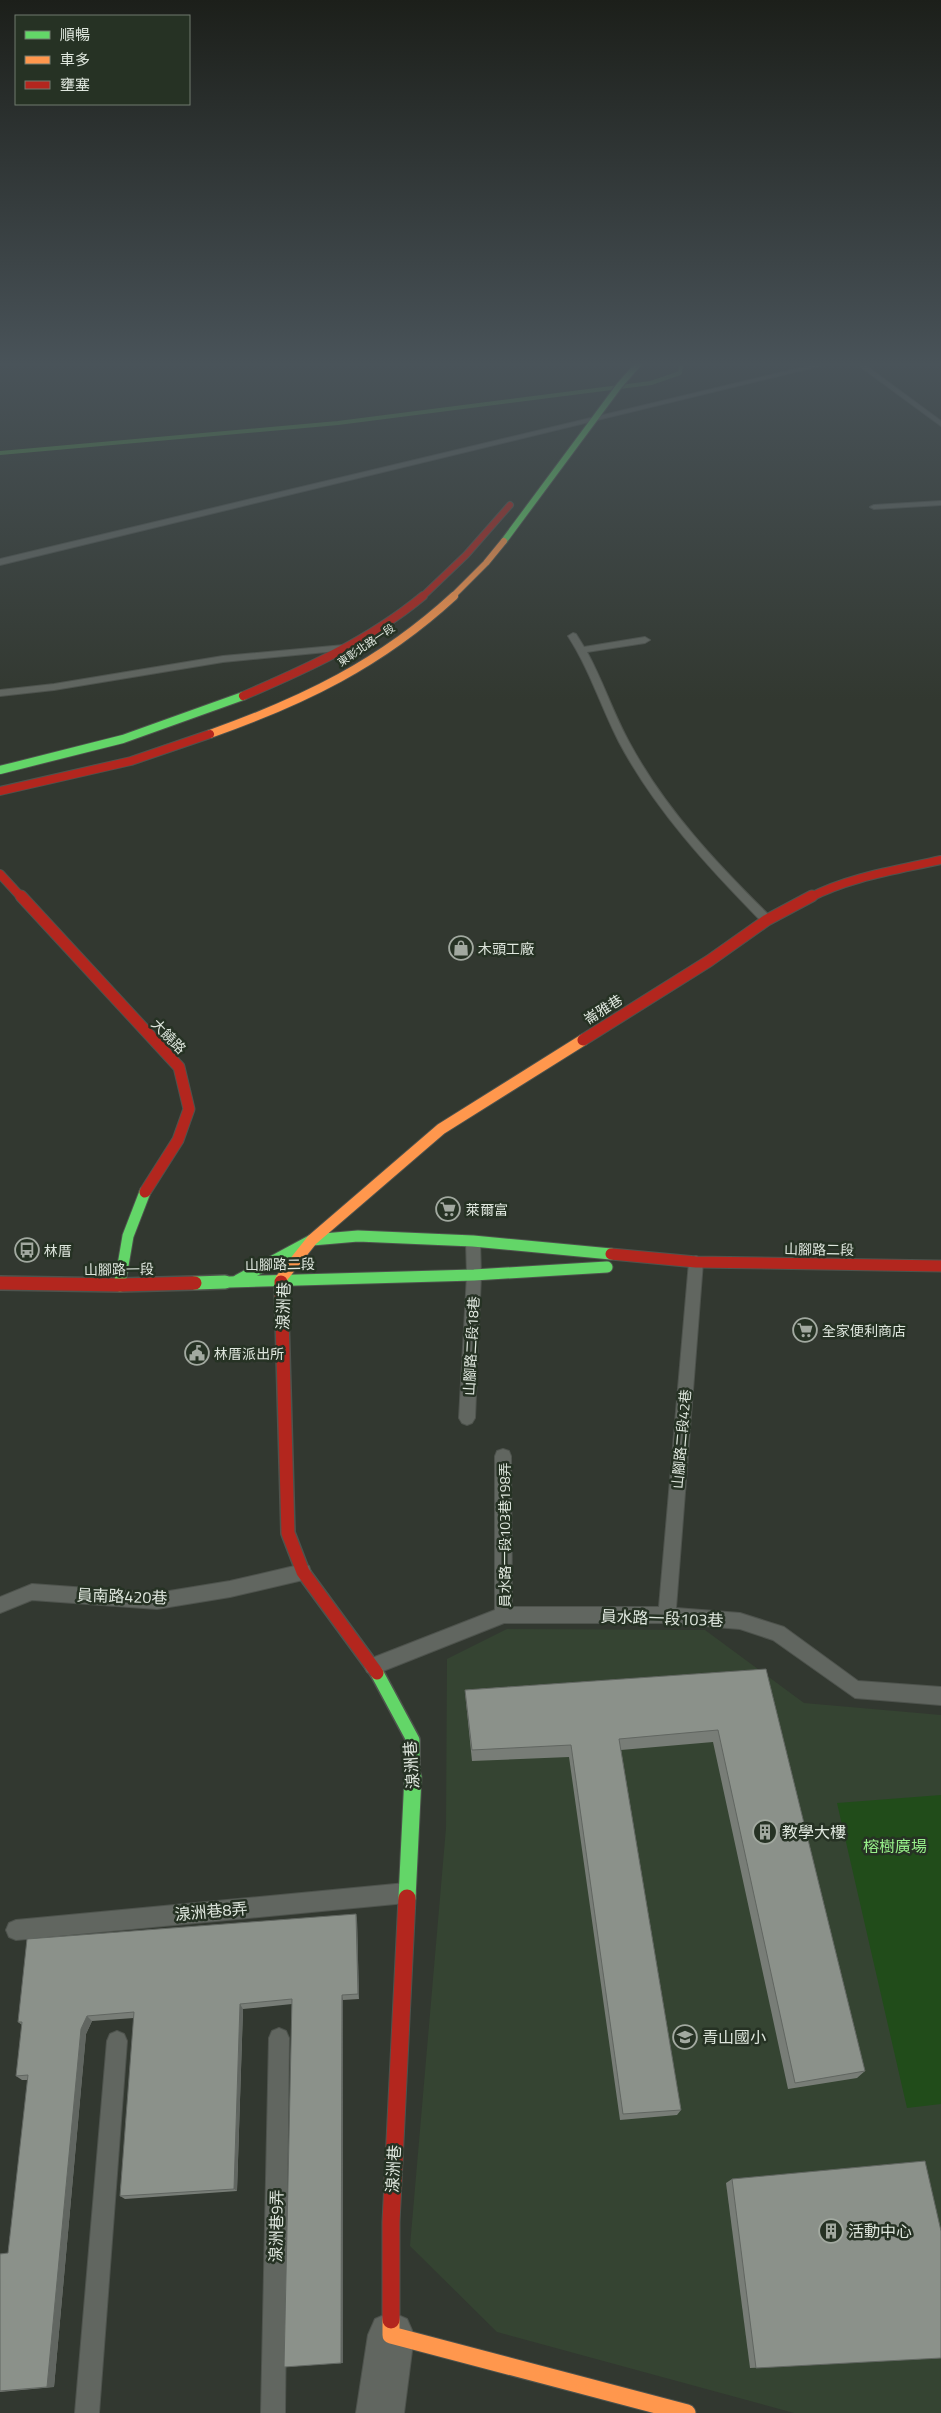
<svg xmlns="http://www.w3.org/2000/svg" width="941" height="2413" font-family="'Titillium Web','Noto Sans TC',sans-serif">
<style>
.built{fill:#354432}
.green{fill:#214c1a}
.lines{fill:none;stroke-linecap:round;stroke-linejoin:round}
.stream{stroke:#4e8b45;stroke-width:4}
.lane-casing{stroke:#4e534d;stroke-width:2}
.street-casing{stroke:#4e534d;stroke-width:2}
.fast-far4-casing{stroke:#4e534d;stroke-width:8}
.fast-far3-casing{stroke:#4e534d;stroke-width:10}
.fast-far2-casing{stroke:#4e534d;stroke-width:13}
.fast-far1-casing{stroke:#4e534d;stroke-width:16}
.fast-casing{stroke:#4e534d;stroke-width:19}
.slow-far3-casing{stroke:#4e534d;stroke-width:8}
.slow-far2-casing{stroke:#4e534d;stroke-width:10}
.slow-far1-casing{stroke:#4e534d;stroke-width:13}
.slow-casing{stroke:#4e534d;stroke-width:19}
.jam-far4-casing{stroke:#4e534d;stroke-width:8}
.jam-far3-casing{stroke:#4e534d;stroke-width:10}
.jam-far2-casing{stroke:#4e534d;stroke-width:13}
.jam-far1-casing{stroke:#4e534d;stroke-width:16}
.jam-casing{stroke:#4e534d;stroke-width:19}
.lane{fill:#616660;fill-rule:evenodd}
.street{fill:#616660;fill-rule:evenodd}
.fast-far4{stroke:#63d668;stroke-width:6}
.fast-far3{stroke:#63d668;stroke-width:8}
.fast-far2{stroke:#63d668;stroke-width:11}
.fast-far1{stroke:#63d668;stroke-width:13}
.fast{stroke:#63d668;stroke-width:17}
.slow-far3{stroke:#ff974d;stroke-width:6}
.slow-far2{stroke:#ff974d;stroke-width:8}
.slow-far1{stroke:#ff974d;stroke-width:11}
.slow{stroke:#ff974d;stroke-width:17}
.jam-far4{stroke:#b3261e;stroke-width:6}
.jam-far3{stroke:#b3261e;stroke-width:8}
.jam-far2{stroke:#b3261e;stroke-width:11}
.jam-far1{stroke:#b3261e;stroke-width:13}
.jam{stroke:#b3261e;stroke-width:17}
.wall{fill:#787d77}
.shaded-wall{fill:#616661}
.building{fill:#8b918a;stroke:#616661}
.labels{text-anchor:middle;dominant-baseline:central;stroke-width:5;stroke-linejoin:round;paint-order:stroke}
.far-street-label{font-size:11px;fill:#dee6dd;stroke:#263224}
.poi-label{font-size:14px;fill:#dee6dd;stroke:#263224;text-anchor:start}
.street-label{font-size:14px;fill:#dee6dd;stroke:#263224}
.near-street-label{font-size:16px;fill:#dee6dd;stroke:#263224}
.near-poi-label{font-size:16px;fill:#dee6dd;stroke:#263224;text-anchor:start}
.near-park-label{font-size:16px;fill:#96ee89;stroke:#263224}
</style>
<rect width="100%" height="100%" fill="#323830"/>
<polygon class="built" points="507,1629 705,1630 804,1703 941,1715 941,2413 794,2413 497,2332 410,2246 446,1828 447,1659"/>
<polygon class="green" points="941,1795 941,2104 907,2108 837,1803"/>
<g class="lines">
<polyline class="stream" points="0,453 338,423 651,383 680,373 681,365 678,362"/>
<g class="lane-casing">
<g id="lane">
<polygon points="825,362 836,362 0,565 0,559"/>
<polygon points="854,362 861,362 941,421 941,426"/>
<polygon points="941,501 941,505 874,509 870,507 874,505"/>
<path d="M573 633 576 634 584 647 645 637 650 640 645 643 587 652C603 681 613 713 629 742 665 809 718 865 771 917V923H763C709 868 655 810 619 742 601 707 590 670 568 636Z"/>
<polygon points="344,645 347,646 347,650 223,662 54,690 0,696 0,690 54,684 223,656"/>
<polygon points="473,1236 478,1237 480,1241 481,1275 475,1418 472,1423 467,1425 462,1423 459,1418 467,1275 466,1241 468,1237"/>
<polygon points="696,1256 701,1258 703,1262 676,1608 740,1613 784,1627 858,1681 941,1687 941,1705 855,1698 773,1640 740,1629 667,1623 504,1623 373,1675 367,1672 364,1666 367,1660 495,1610 495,1456 497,1451 503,1449 509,1451 511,1456 512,1607 659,1607 689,1262 691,1258"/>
<polygon points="303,1564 309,1566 311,1572 309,1578 303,1580 230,1597 157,1609 32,1600 0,1613 0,1597 32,1584 157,1593 230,1581"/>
<polygon points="406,1883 413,1886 416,1893 413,1900 406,1903 16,1940 9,1937 6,1930 9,1923 16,1920"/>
<polygon points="279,2028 286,2031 289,2038 285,2413 261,2413 269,2038 272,2031"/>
<polygon points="117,2031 124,2034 127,2041 99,2413 75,2413 107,2041 110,2034"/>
</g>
</g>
<g class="street-casing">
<polygon id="street" points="391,2312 407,2319 414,2335 404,2413 356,2413 368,2335 375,2319"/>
</g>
<g class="fast-far4-casing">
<polyline id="fast-far4" points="504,541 619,386 640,362"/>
</g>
<g class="fast-far3-casing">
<polyline id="fast-far3" points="0,770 123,739 243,696"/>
</g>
<g class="fast-far2-casing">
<g id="fast-far2">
<polyline points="238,1280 312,1240 358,1236 473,1241 611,1254"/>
<polyline points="120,1283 128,1236 145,1192"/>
<polyline points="195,1283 474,1275 607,1267"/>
</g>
</g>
<g class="fast-far1-casing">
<g id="fast-far1">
<polyline points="195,1283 225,1282"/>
<polyline points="120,1285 120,1282"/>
<polyline points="377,1673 413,1740 413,1778"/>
</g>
</g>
<g class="fast-casing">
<polyline id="fast" points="407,1898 413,1777"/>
</g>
<g class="slow-far3-casing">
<polyline id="slow-far3" points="452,597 486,563 504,541"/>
</g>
<g class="slow-far2-casing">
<path id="slow-far2" d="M210 734C303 701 380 664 454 596"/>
</g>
<g class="slow-far1-casing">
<polyline id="slow-far1" points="281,1282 281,1279 312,1240 441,1129 583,1040"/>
</g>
<g class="slow-casing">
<polyline id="slow" points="391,2320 391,2335 687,2413"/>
</g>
<g class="jam-far4-casing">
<polyline id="jam-far4" points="422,597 466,555 510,505"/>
</g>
<g class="jam-far3-casing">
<g id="jam-far3">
<path d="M243 696C306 669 370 640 423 596"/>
<polyline points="0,791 131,761 210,734"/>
<polyline points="0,874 22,898"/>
<path d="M809 898C849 877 897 870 941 860"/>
</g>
</g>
<g class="jam-far2-casing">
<g id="jam-far2">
<polyline points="21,896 179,1067 189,1109 178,1140 145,1192"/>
<polyline points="583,1040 709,961 767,920 812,896"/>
<polyline points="611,1254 696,1262 941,1266"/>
<polyline points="0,1283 23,1283"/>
<polyline points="180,1283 195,1283"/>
</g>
</g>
<g class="jam-far1-casing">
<g id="jam-far1">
<polyline points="281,1282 288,1533 303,1572 377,1673"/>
<polyline points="0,1283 120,1285 195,1283"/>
</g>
</g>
<g class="jam-casing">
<polyline id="jam" points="391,2320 391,2222 407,1898"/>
</g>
<use href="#lane" class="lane"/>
<use href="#street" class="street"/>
<use href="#fast-far4" class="fast-far4"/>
<use href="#fast-far3" class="fast-far3"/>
<use href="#fast-far2" class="fast-far2"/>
<use href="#fast-far1" class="fast-far1"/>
<use href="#fast" class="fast"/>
<use href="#slow-far3" class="slow-far3"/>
<use href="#slow-far2" class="slow-far2"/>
<use href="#slow-far1" class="slow-far1"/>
<use href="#slow" class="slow"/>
<use href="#jam-far4" class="jam-far4"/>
<use href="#jam-far3" class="jam-far3"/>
<use href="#jam-far2" class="jam-far2"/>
<use href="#jam-far1" class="jam-far1"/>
<use href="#jam" class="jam"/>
</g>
<g class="wall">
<polygon points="766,1669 865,2071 857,2078 788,2089 713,1742 621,1750 681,2110 677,2115 620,2120 569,1757 472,1761 466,1702 465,1690"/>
<polygon points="356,1914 357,1920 359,1999 343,2000 343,2363 284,2367 292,2004 243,2009 237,2191 125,2199 120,2196 134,2018 92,2021 86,2034 54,2387 0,2392 0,2254 8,2253 28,2080 22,2080 16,2076 22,2025 18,2022"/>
<polygon points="732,2179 941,2358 750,2368 726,2183"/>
</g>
<g class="shaded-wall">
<polygon points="356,1914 357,1920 359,1999 358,1994"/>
<polygon points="342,1995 343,2000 343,2363 341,2363"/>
<polygon points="240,2004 243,2009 237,2191 234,2189"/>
<polygon points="87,2016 92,2021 86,2034 54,2387 47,2387 81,2029"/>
</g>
<g class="building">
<polygon points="766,1669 865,2071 795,2083 718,1730 619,1739 681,2110 623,2114 571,1745 472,1750 465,1690"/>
<polygon points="356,1914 358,1994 342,1995 341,2363 284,2367 292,1999 240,2004 234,2189 120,2196 134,2012 87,2016 81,2029 47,2387 0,2391 0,2254 8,2253 28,2075 16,2076 22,2022 18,2022 27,1939"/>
<polygon points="925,2161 941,2231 941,2358 756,2368 732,2179"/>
</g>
<linearGradient id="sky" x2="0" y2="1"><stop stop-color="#1c1f1a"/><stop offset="0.52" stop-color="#495359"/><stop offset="1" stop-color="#495359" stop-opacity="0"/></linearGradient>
<rect width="941" height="700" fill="url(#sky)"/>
<defs>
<g id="shop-ring" transform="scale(1.25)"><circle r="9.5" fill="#263224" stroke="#a2a9a0" stroke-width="1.5"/><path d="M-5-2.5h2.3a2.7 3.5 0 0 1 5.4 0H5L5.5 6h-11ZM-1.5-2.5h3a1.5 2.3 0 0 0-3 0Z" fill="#a2a9a0"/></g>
<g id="supermarket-ring" transform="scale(1.25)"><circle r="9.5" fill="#263224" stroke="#a2a9a0" stroke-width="1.5"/><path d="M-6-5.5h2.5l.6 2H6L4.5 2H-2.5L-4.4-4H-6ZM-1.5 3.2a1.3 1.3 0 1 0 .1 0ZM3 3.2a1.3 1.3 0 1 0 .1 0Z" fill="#a2a9a0"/></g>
<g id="bus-ring" transform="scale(1.25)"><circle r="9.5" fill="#263224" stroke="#a2a9a0" stroke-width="1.5"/><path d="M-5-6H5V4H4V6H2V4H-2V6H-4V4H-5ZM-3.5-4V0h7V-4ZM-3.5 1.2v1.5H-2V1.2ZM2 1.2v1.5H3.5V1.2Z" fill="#a2a9a0"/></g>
<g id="civic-ring" transform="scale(1.25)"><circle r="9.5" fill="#263224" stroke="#a2a9a0" stroke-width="1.5"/><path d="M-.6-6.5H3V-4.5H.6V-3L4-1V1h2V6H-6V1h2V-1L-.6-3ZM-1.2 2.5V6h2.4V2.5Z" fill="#a2a9a0"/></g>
<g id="building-ring" transform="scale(1.25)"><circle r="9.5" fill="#263224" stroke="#a2a9a0" stroke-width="1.5"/><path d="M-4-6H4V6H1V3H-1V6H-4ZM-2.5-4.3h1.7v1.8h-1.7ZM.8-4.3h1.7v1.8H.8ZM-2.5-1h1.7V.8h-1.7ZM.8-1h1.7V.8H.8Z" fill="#a2a9a0"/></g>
<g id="school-ring" transform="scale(1.25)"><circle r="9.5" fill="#263224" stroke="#a2a9a0" stroke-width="1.5"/><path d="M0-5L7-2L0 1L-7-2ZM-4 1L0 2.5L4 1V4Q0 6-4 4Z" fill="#a2a9a0"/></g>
</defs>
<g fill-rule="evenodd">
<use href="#shop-ring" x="461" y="948"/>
<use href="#supermarket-ring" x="448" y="1209"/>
<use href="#bus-ring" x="27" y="1250"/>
<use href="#supermarket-ring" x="805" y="1330"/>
<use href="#civic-ring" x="197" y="1353"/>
<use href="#building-ring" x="765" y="1832"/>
<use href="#school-ring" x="685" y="2037"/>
<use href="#building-ring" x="831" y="2231"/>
</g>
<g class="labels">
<g class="far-street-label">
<text transform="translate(366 645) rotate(-34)">東彰北路一段</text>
</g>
<g class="poi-label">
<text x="478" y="948">木頭工廠</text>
<text x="466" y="1209">萊爾富</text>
<text x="44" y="1250">林厝</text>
<text x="822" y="1330">全家便利商店</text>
<text x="214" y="1353">林厝派出所</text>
</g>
<g class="street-label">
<text transform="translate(603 1009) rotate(-32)">崙雅巷</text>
<text transform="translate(169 1036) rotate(46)">大饒路</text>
<text transform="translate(819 1249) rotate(1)">山腳路二段</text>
<text transform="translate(280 1264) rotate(-1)">山腳路二段</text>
<text transform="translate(119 1269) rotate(-1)">山腳路一段</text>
<text transform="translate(471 1346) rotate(-87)">山腳路二段18巷</text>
<text transform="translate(681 1439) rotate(-85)">山腳路二段42巷</text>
<text transform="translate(504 1535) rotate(-90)">員水路一段103巷198弄</text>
</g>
<g class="near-street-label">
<text transform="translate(283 1306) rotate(-88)">湶洲巷</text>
<text transform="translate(122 1596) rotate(2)">員南路420巷</text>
<text transform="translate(662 1618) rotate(2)">員水路一段103巷</text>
<text transform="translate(411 1765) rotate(-94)">湶洲巷</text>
<text transform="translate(211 1911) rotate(-5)">湶洲巷8弄</text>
<text transform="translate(393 2169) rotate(-87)">湶洲巷</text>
<text transform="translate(276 2226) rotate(-89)">湶洲巷9弄</text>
</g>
<g class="near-poi-label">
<text x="782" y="1832">教學大樓</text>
<text x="702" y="2037">青山國小</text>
<text x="848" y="2231">活動中心</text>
</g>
<g class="near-park-label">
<text x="895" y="1846">榕樹廣場</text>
</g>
</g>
<rect x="15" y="15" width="175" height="90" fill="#263224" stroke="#707a6e"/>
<rect x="25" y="31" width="25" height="8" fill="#63d668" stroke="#707a6e"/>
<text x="60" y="40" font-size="15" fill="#dee6dd">順暢</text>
<rect x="25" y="56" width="25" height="8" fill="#ff974d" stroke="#707a6e"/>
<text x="60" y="65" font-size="15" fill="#dee6dd">車多</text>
<rect x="25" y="81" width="25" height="8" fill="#b3261e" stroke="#707a6e"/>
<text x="60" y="90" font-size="15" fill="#dee6dd">壅塞</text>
</svg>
